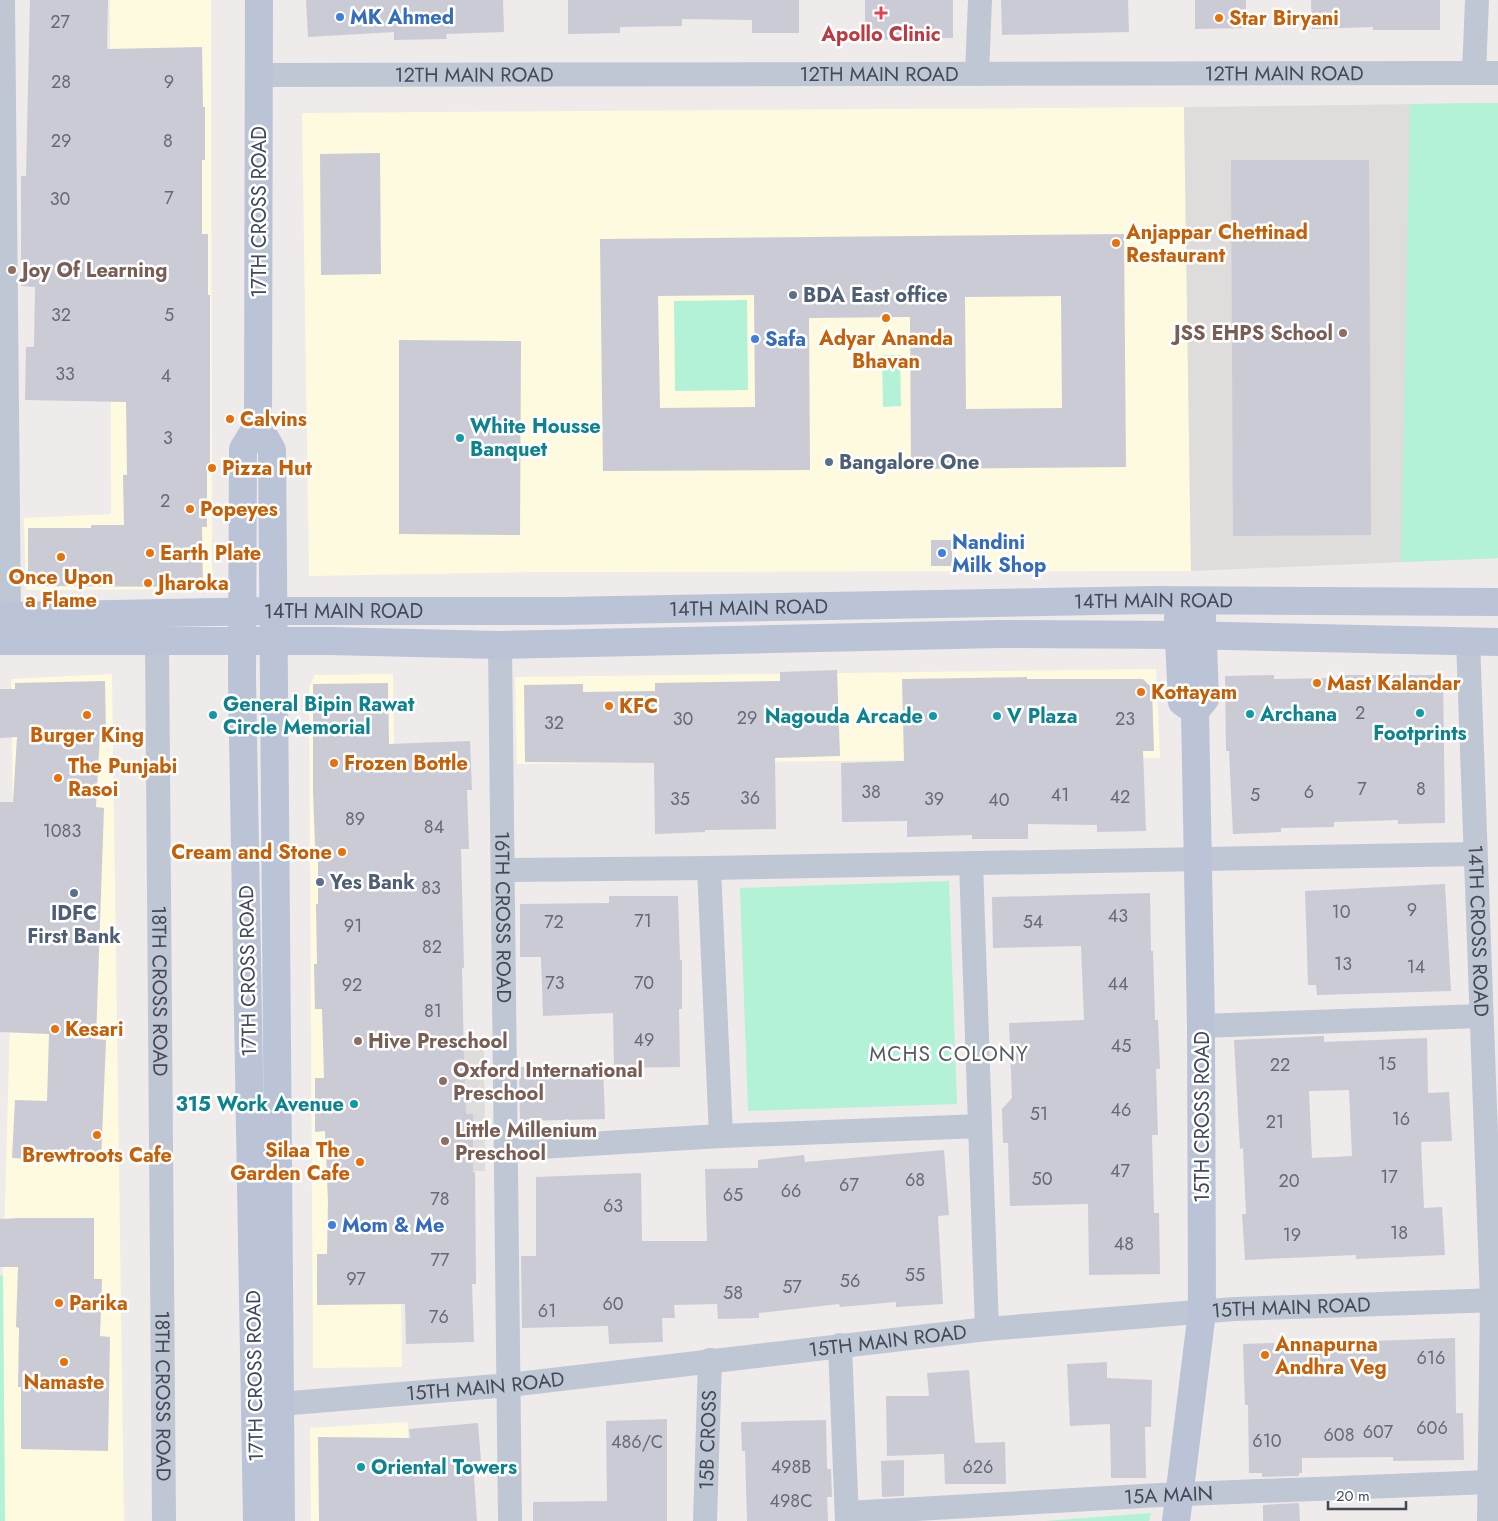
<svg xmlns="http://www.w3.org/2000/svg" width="1498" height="1521" font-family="Jost,sans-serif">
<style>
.commercial{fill:#fdfae0}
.education{fill:#dfdcdc}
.green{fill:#b3f2d6}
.building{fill:#cacbd4;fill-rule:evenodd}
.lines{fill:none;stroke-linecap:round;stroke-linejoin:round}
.street{stroke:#bfc7d4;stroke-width:24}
.secondary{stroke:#bbc3d7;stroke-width:28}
.health-dot{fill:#e0444e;stroke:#fff;stroke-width:2}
.shop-dot{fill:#3f7fe0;stroke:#fff;stroke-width:2}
.food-dot{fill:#e8710a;stroke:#fff;stroke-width:2}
.education-dot{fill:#8d6e63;stroke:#fff;stroke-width:2}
.service-dot{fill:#5c6f8a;stroke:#fff;stroke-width:2}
.culture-dot{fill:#0f9aa8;stroke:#fff;stroke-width:2}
.labels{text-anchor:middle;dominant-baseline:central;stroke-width:5;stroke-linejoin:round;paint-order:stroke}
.number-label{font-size:18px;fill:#646a78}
.shop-label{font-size:20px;font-weight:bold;fill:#366cbe;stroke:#fff;text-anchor:start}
.food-label{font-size:20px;font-weight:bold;fill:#c56008;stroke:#fff;text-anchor:start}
.health-label{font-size:20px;font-weight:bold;fill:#be3a42;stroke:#fff}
.street-label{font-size:20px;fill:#424a5a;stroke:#fff}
.education-label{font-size:20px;font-weight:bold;fill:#785e54;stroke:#fff;text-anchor:start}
.service-label{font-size:20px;font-weight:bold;fill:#4e5e75;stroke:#fff;text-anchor:start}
.culture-label{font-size:20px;font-weight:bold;fill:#0d838f;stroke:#fff;text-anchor:start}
.neighbourhood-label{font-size:21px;letter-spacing:1px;fill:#575a61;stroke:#fff}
</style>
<rect width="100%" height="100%" fill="#eeebea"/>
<g class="commercial">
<polygon points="110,0 211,0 212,589 26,590 24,518 111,514"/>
<polygon points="1184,107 1191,571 542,572 309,576 302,113"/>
<polygon points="1156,669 1160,758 517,764 515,677"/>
<polygon points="112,674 124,1521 5,1521 3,1276 14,874 11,679"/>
<polygon points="393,674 402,1367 313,1368 309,687 315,675"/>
<polygon points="408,1422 409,1521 311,1521 310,1428"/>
</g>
<g class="education">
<polygon points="1498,103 1498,558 1191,571 1184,107"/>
<polygon points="484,1049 485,1171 405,1172 400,1052"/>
</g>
<g class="green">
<polygon points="1498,103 1498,558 1401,562 1410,104"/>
<polygon points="747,300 748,390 675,391 674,301"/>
<polygon points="882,355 900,355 901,406 883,407"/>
<polygon points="949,881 957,1104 748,1111 740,888"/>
<polygon points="0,1275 3,1276 5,1521 0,1521"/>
<polygon points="1151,1513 1149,1521 1045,1521"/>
</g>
<g class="building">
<polygon points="30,0 108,0 107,49 202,47 203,107 205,107 205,160 202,160 202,234 208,234 208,295 210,295 210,464 207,464 207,527 202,527 203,587 28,586 28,528 91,528 91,525 124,525 123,475 127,475 126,402 25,400 26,347 34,347 35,287 21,286 21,176 26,176"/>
<polygon points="306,0 503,0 504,32 446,34 447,39 394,40 394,32 308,37"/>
<polygon points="568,0 799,0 799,33 752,33 752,20 682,19 682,26 620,27 620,33 568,34"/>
<polygon points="865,0 953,0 953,38 865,40"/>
<polygon points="1001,0 1128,0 1129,32 1002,35"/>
<polygon points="1195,0 1246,0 1246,28 1195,29"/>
<polygon points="1311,0 1440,0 1440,30 1373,30 1373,27 1312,29"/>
<polygon points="380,153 381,274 321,275 320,154"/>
<polygon points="1231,160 1369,160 1371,535 1233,536"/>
<path d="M1124 234 1126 467 911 469 910 317 809 318 810 470 603 471 600 239ZM754 295 755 407 660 408 658 296ZM1061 296 1062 408 966 409 965 297Z"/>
<polygon points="399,340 521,341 520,535 399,534"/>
<rect x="931" y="540" width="21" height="26"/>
<polygon points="837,670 840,756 775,758 776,829 705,830 705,832 655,834 654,763 525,762 524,685 583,684 583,692 655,691 655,683 780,681 780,672"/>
<polygon points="1274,675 1274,679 1337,678 1337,675 1443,675 1445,823 1398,824 1398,820 1334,822 1334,827 1281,828 1281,832 1233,834 1229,751 1226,751 1225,676"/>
<polygon points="1027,677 1027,679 1143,679 1152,688 1154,751 1143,751 1146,831 1097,832 1097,825 1028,824 1028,839 972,839 972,835 907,837 907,821 842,822 841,763 904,761 902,679"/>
<polygon points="105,681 106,734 100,734 96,807 104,808 96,1039 106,1040 101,1162 12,1158 15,1100 47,1101 49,1034 0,1032 0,802 13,802 17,737 0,738 0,689 15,689 15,683"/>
<polygon points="388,683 389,744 470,741 472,790 467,790 469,849 461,849 464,968 462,968 464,1058 466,1114 473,1114 473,1172 475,1172 476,1284 472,1284 474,1342 406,1344 405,1304 317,1305 317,1254 327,1254 328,1202 325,1131 315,1132 315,1078 324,1078 322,1009 315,1009 314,964 317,964 316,904 318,904 318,846 315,846 313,791 313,684"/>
<polygon points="1445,884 1451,991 1317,995 1316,985 1308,985 1305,891"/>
<polygon points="1150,893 1151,951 1153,951 1155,1020 1158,1020 1160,1069 1156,1069 1158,1135 1152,1135 1154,1213 1159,1213 1160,1274 1089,1275 1088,1204 1010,1206 1008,1143 1003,1143 1002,1109 1012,1098 1009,1023 1084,1020 1081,946 993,948 992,897"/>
<polygon points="609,896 678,896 680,960 682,960 682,1009 679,1009 680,1067 614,1068 613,1013 543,1016 541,957 520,957 520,904 609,903"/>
<path d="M1324 1036V1042L1427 1038 1428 1093 1449 1092 1452 1141 1421 1142 1424 1208 1442 1207 1445 1255 1356 1259V1255L1245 1260 1242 1214H1246L1243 1148 1240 1149 1234 1040ZM1349 1090 1352 1156 1312 1158 1309 1091Z"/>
<polygon points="603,1065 605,1119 520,1121 519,1067"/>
<polygon points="944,1150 949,1215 938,1216 943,1304 896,1307 896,1302 840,1307 839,1304 759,1313 759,1318 718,1319 717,1304 674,1305 675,1318 662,1318 663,1342 609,1344 608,1326 522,1328 521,1256 536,1256 536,1177 641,1173 642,1241 707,1241 705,1169 758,1168 758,1160 804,1155 805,1162"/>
<polygon points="21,1218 94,1218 94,1279 102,1279 100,1336 110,1337 108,1451 21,1449 21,1387 18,1387 19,1328 16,1327 18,1267 0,1267 0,1219"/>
<polygon points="1455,1338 1456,1413 1463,1413 1464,1460 1393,1461 1393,1457 1302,1458 1302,1473 1299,1473 1299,1476 1262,1477 1262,1473 1249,1473 1248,1405 1245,1405 1243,1344 1274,1343 1274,1350 1325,1348 1325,1346 1374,1344 1374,1341"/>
<polygon points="1107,1362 1107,1378 1152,1380 1151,1427 1145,1427 1146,1478 1111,1478 1110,1424 1070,1426 1067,1364"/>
<polygon points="969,1370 975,1443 1005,1442 1006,1484 945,1484 944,1454 887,1456 886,1396 929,1396 927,1373"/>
<polygon points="667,1419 667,1521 533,1521 533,1502 607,1501 606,1421"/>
<polygon points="826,1420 827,1469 831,1469 832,1497 827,1497 828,1521 747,1521 745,1451 742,1451 741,1422"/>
<polygon points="478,1423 481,1461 473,1462 477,1521 319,1521 318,1437 410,1438 409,1429"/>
<polygon points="904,1460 904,1496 882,1497 881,1461"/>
<polygon points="1299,1503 1300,1521 1263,1521 1263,1505"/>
</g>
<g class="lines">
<g class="street">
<polyline points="3,0 9,616"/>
<polyline points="1474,73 1477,0"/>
<polyline points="977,74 980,0"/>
<path id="s1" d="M260 75 1498 73"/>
<path id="s2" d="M1468 640 1492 1300 1489 1521"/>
<path id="s3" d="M157 642 164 1521"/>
<path id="s4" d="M500 645 510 1521"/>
<polyline points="971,863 987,1329"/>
<polyline points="709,868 721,1136"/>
<polyline points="504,870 709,868 1475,854"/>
<polyline points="1201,1026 1481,1016"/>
<polyline points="506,1149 721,1136 980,1126"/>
<polyline points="840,1345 847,1521"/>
<path id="s5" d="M280 1404 509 1385 987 1329 1234 1309 1498 1300"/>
<path id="s6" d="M847 1513 1160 1495 1490 1482"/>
<path id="s7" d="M705 1521 710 1360"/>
</g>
<g class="secondary">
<polyline points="259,0 258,425 272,450 281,1521"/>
<polyline points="1178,618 1182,702 1195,711"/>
<path id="s8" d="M0 619 9 616 273 611H562L1154 600 1498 602"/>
<polyline points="0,641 329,641 500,645 999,634 1179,635 1498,642"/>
<polyline points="257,1521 242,679 243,449 258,425"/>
<polyline points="1176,1521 1202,1312 1201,1026 1195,711 1205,699 1202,617"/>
</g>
</g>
<path class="health-dot" d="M878.5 5.5h5v5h5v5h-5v5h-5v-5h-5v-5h5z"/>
<g class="shop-dot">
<circle cx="340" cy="17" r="5"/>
<circle cx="755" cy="339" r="5"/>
<circle cx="942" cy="553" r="5"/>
<circle cx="332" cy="1225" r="5"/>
</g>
<g class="food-dot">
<circle cx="1219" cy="18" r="5"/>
<circle cx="1116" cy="243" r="5"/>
<circle cx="886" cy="318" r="5"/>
<circle cx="230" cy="419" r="5"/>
<circle cx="212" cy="468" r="5"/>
<circle cx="190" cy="509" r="5"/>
<circle cx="150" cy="553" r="5"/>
<circle cx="61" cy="557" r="5"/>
<circle cx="148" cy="583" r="5"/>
<circle cx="1317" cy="683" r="5"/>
<circle cx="1141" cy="692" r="5"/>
<circle cx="609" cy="706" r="5"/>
<circle cx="87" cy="715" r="5"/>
<circle cx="334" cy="763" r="5"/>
<circle cx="58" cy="778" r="5"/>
<circle cx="342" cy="852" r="5"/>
<circle cx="55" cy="1029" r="5"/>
<circle cx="97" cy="1135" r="5"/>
<circle cx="360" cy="1162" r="5"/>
<circle cx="59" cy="1303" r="5"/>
<circle cx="1265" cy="1355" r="5"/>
<circle cx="64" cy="1362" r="5"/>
</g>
<g class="education-dot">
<circle cx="12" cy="270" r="5"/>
<circle cx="1343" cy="333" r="5"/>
<circle cx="358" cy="1041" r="5"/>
<circle cx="443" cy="1081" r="5"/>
<circle cx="445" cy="1141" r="5"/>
</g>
<g class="service-dot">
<circle cx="793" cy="295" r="5"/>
<circle cx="829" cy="462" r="5"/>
<circle cx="320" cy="882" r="5"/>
<circle cx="74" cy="893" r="5"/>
</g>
<g class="culture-dot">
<circle cx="460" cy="438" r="5"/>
<circle cx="1420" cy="713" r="5"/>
<circle cx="1250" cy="714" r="5"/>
<circle cx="213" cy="715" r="5"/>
<circle cx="933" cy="716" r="5"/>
<circle cx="997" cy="716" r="5"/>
<circle cx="354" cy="1104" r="5"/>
<circle cx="361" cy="1467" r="5"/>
</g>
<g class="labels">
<g class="number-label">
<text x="60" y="22">27</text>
<text x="61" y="82">28</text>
<text x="169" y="82">9</text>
<text x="61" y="141">29</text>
<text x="168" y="141">8</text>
<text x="169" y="198">7</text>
<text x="60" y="199">30</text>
<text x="61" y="315">32</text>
<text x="169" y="315">5</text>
<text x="65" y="374">33</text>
<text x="166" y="376">4</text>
<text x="168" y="438">3</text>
<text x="165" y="501">2</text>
<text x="1360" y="713">2</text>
<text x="747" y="718">29</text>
<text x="683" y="719">30</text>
<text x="1125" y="719">23</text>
<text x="554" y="723">32</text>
<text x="1362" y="789">7</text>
<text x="1421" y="789">8</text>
<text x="871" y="792">38</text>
<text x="1309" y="792">6</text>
<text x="1060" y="795">41</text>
<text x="1255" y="795">5</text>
<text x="1120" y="797">42</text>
<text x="750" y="798">36</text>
<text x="680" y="799">35</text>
<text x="934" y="799">39</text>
<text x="999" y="800">40</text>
<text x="355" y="819">89</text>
<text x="434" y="827">84</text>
<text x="62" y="831">1083</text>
<text x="431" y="888">83</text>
<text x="1412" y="910">9</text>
<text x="1341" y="912">10</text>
<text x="1118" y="916">43</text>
<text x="643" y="921">71</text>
<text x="554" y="922">72</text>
<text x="1033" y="922">54</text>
<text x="353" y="926">91</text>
<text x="432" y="947">82</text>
<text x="1343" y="964">13</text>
<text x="1416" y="967">14</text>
<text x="555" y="983">73</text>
<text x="644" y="983">70</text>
<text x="1118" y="984">44</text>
<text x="352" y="985">92</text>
<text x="433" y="1011">81</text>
<text x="644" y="1040">49</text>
<text x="1121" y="1046">45</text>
<text x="1387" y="1064">15</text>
<text x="1280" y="1065">22</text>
<text x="1121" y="1110">46</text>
<text x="1039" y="1114">51</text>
<text x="1401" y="1119">16</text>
<text x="1275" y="1122">21</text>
<text x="1120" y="1171">47</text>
<text x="1389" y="1177">17</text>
<text x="1042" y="1179">50</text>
<text x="915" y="1180">68</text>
<text x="1289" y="1181">20</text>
<text x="849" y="1185">67</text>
<text x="791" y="1191">66</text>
<text x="733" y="1195">65</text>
<text x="440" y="1199">78</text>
<text x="613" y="1206">63</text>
<text x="1399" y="1233">18</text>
<text x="1292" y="1235">19</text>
<text x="1124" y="1244">48</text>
<text x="440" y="1260">77</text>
<text x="915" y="1275">55</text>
<text x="356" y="1279">97</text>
<text x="850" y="1281">56</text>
<text x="792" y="1287">57</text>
<text x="733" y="1293">58</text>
<text x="613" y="1304">60</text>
<text x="547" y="1311">61</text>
<text x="439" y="1317">76</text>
<text x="1431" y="1358">616</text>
<text x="1432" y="1428">606</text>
<text x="1378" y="1432">607</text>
<text x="1339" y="1435">608</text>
<text x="1267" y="1441">610</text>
<text x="637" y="1442">486/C</text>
<text x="791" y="1467">498B</text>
<text x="978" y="1467">626</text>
<text x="791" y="1501">498C</text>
</g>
<g class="shop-label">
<text x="350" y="17">MK Ahmed</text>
<text x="765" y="339">Safa</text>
<text x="952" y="542">Nandini<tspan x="952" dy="23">Milk Shop</tspan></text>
<text x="342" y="1225">Mom &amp; Me</text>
</g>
<g class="food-label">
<text x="1229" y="18">Star Biryani</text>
<text x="1126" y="232">Anjappar Chettinad<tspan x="1126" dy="23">Restaurant</tspan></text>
<text x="886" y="338" text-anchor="middle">Adyar Ananda<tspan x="886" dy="23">Bhavan</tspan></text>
<text x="240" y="419">Calvins</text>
<text x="222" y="468">Pizza Hut</text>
<text x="200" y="509">Popeyes</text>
<text x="160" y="553">Earth Plate</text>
<text x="61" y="577" text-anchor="middle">Once Upon<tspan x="61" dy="23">a Flame</tspan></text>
<text x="158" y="583">Jharoka</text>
<text x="1327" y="683">Mast Kalandar</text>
<text x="1151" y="692">Kottayam</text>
<text x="619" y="706">KFC</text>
<text x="87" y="735" text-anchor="middle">Burger King</text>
<text x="344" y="763">Frozen Bottle</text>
<text x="68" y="766">The Punjabi<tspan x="68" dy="23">Rasoi</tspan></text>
<text x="332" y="852" text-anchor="end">Cream and Stone</text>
<text x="65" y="1029">Kesari</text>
<text x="350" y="1150" text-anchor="end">Silaa The<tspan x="350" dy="23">Garden Cafe</tspan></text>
<text x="97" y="1155" text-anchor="middle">Brewtroots Cafe</text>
<text x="69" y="1303">Parika</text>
<text x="1275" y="1344">Annapurna<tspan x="1275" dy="23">Andhra Veg</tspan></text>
<text x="64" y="1382" text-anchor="middle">Namaste</text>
</g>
<g class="health-label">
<text x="881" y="34">Apollo Clinic</text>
</g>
<g class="street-label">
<text stroke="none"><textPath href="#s1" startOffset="619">12TH MAIN ROAD</textPath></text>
<text stroke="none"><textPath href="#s1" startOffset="1024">12TH MAIN ROAD</textPath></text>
<text stroke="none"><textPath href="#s1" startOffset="214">12TH MAIN ROAD</textPath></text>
<text transform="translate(259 212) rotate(-90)">17TH CROSS ROAD</text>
<text stroke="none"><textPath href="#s8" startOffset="1154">14TH MAIN ROAD</textPath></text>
<text stroke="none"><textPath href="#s8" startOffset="749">14TH MAIN ROAD</textPath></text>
<text stroke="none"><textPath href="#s8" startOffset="344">14TH MAIN ROAD</textPath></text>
<text stroke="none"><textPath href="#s4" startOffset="272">16TH CROSS ROAD</textPath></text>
<text stroke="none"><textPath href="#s2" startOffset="291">14TH CROSS ROAD</textPath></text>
<text transform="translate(248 971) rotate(-91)">17TH CROSS ROAD</text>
<text stroke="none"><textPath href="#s3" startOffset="349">18TH CROSS ROAD</textPath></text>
<text transform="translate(1202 1117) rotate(-90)">15TH CROSS ROAD</text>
<text stroke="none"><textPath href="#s5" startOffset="1016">15TH MAIN ROAD</textPath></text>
<text stroke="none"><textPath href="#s5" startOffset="611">15TH MAIN ROAD</textPath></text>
<text transform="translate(255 1376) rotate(-91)">17TH CROSS ROAD</text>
<text stroke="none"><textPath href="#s5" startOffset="206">15TH MAIN ROAD</textPath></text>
<text stroke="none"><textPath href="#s3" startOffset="754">18TH CROSS ROAD</textPath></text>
<text stroke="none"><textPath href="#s7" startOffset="81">15B CROSS</textPath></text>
<text stroke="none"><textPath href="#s6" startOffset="322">15A MAIN</textPath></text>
</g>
<g class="education-label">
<text x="22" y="270">Joy Of Learning</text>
<text x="1333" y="333" text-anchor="end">JSS EHPS School</text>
<text x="368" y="1041">Hive Preschool</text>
<text x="453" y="1070">Oxford International<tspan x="453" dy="23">Preschool</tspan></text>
<text x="455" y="1130">Little Millenium<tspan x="455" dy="23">Preschool</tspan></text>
</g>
<g class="service-label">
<text x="803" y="295">BDA East office</text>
<text x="839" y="462">Bangalore One</text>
<text x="330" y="882">Yes Bank</text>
<text x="74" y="913" text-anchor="middle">IDFC<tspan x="74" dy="23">First Bank</tspan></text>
</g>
<g class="culture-label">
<text x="470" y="426">White Housse<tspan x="470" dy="23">Banquet</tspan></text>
<text x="223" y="704">General Bipin Rawat<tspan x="223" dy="23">Circle Memorial</tspan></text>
<text x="1260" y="714">Archana</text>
<text x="923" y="716" text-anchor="end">Nagouda Arcade</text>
<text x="1007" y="716">V Plaza</text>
<text x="1420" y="733" text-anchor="middle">Footprints</text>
<text x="344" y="1104" text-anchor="end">315 Work Avenue</text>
<text x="371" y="1467">Oriental Towers</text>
</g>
<g class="neighbourhood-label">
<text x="949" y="1054">MCHS COLONY</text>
</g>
</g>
<path d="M1328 1501v8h78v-8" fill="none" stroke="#424a5a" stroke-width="2.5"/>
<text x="1336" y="1501" font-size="15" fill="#424a5a" stroke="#ffffff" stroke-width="4" paint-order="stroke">20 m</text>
</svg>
